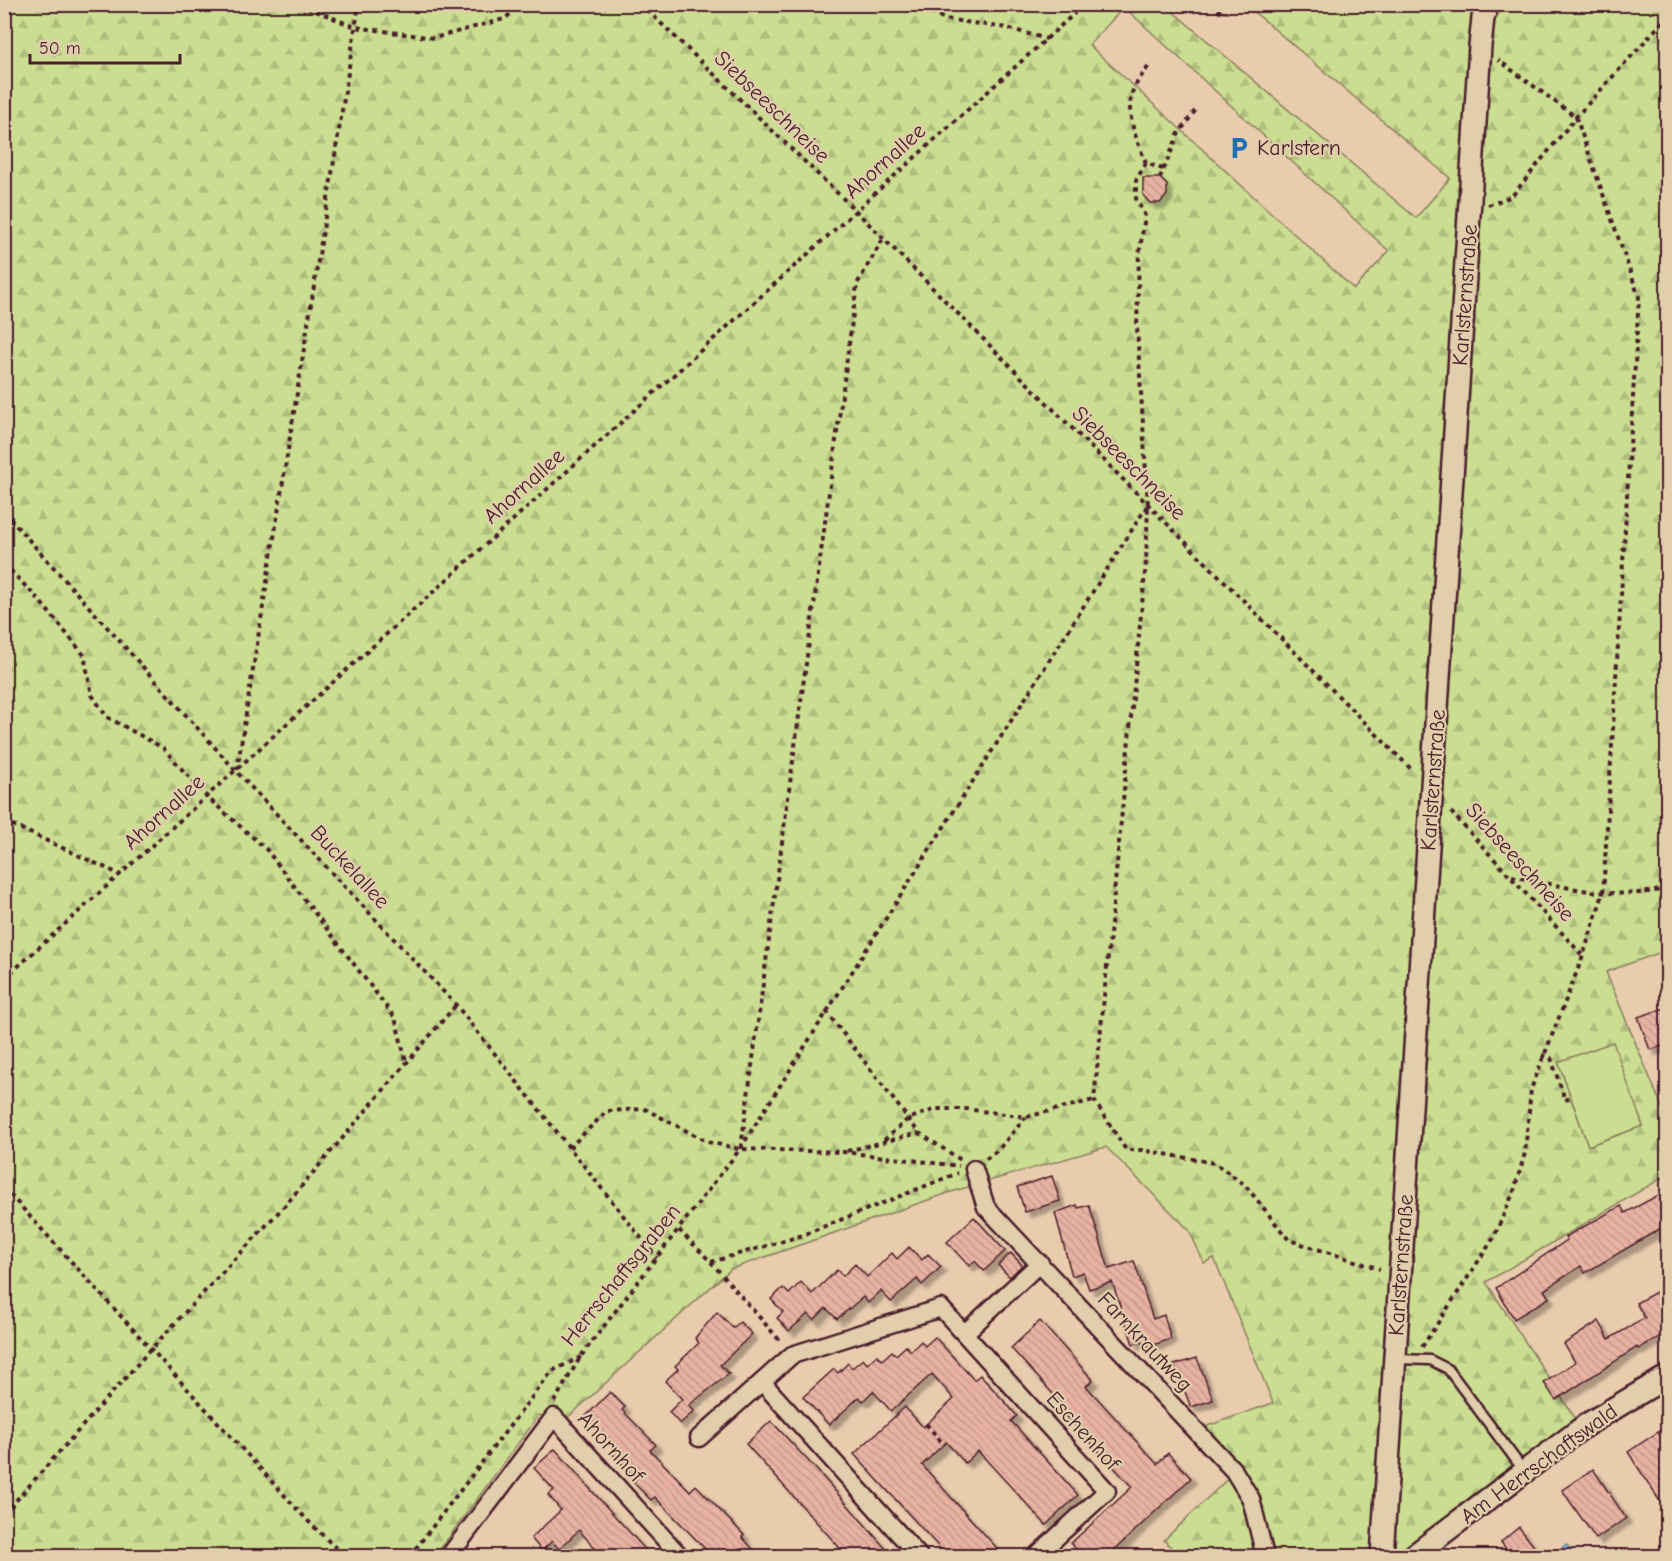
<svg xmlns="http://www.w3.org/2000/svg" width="1672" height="1561" font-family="'Comic Neue',sans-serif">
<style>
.green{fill:#cadd91;stroke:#8a7e5e;stroke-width:1.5}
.forest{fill:url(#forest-firs);stroke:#8a7e5e;stroke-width:1.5;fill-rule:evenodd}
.water{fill:#83c3e4;stroke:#6c819a;stroke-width:1.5}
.building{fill:url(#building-back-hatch);stroke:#4a1f2b;stroke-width:1.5;filter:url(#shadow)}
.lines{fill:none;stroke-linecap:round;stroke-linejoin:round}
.service-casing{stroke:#4a1f2b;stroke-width:13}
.minor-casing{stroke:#4a1f2b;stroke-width:21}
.tertiary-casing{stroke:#4a1f2b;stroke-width:26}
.path{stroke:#4a1f2b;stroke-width:4;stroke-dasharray:4.5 4.5;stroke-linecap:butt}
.service{stroke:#e0ceac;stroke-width:8}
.minor{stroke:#e0ceac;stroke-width:16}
.tertiary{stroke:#e0ceac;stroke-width:21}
.labels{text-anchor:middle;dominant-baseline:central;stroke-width:4.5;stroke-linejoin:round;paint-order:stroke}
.street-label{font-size:22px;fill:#4a1f2b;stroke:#e0ceac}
.poi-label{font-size:22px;fill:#4a1f2b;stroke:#e0ceac;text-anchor:start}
</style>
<defs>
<pattern id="forest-firs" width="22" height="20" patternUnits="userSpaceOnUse" patternTransform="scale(1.5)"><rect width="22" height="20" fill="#cadd91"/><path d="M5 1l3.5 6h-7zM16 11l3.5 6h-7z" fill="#afbd7d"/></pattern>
<pattern id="building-back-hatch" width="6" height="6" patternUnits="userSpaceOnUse" patternTransform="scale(1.5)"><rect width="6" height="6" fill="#e8b2a3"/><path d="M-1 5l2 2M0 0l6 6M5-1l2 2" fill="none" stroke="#c8998c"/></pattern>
<filter id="shadow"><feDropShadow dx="5.5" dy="5.5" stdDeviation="1.5" flood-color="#0004"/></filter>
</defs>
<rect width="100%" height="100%" fill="#e9ccae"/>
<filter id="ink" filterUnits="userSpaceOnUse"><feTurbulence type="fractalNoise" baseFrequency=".0167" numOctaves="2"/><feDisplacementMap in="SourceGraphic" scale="12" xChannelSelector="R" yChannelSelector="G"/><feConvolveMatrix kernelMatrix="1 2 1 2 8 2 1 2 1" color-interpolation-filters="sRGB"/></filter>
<g filter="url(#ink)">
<polygon class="green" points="1614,1041 1643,1126 1588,1146 1558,1061"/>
<path class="forest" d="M5 5H1165L1416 218 1450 178 1246 5H1667V950L1606 972 1667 1119V1175L1486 1282 1575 1418 1465 1505 1411 1556H1179L1164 1540 1240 1467 1204 1427 1273 1403 1214 1258 1204 1263 1189 1230 1106 1147 951 1192 731 1269 564 1421 539 1415 435 1556H5ZM1124 7 1389 251 1354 289 1089 45ZM1613 1042 1643 1126 1588 1146 1558 1062Z"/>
<polygon class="water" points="1566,1544 1576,1556 1559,1556 1556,1553"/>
<g class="building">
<polygon points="1143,178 1160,178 1167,185 1167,195 1160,203 1150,203 1143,195"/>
<polygon points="1668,1007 1668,1044 1650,1050 1638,1017"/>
<polygon points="1052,1176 1060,1201 1025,1212 1017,1187"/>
<polygon points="1668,1190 1668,1224 1585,1273 1581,1266 1544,1290 1549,1298 1514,1319 1496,1288 1567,1240 1565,1237 1621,1206 1625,1213"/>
<polygon points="1077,1205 1078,1208 1089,1205 1109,1269 1134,1261 1153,1319 1164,1315 1171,1339 1147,1347 1144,1347 1142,1341 1133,1344 1112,1282 1089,1289 1083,1272 1072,1276 1055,1213"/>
<polygon points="974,1217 1005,1251 984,1271 975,1261 969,1266 947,1242"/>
<polygon points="909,1247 922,1260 928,1254 941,1267 922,1285 917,1279 891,1302 881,1291 868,1303 863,1297 837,1319 826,1308 814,1320 808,1314 789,1331 777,1318 783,1312 771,1299 783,1288 789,1294 801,1282 812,1294 837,1270 843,1276 855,1264 867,1277 892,1253 897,1259"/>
<polygon points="1011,1253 1022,1265 1010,1277 998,1265"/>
<polygon points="1658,1291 1668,1307 1668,1332 1638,1349 1637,1347 1556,1400 1544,1383 1575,1362 1564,1344 1599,1321 1609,1339 1645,1318 1636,1303"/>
<polygon points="717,1312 733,1328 740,1322 752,1334 720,1365 729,1374 689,1405 694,1411 680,1424 669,1412 682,1399 665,1381 678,1369 675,1366 699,1343 695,1338"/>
<polygon points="1040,1321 1093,1380 1086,1386 1157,1464 1168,1453 1191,1478 1107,1557 1083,1557 1071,1543 1132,1487 1061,1410 1065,1407 1011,1348"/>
<polygon points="935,1337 974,1380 980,1375 1005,1402 1017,1416 1011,1421 1078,1495 1046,1525 978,1451 965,1463 946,1442 922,1465 1005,1557 948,1557 854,1454 905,1407 923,1427 954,1399 932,1374 891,1411 873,1391 863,1401 859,1397 829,1425 803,1397 834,1369 838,1373 848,1363 852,1368 863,1359 867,1364 877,1355 882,1360 892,1351 896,1355 906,1346 911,1351 921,1341 925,1346"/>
<polygon points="1197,1358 1213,1400 1191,1407 1174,1365"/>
<polygon points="610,1392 625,1407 622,1410 656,1445 650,1450 690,1491 696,1485 744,1535 742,1537 760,1557 712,1556 655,1497 651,1500 633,1482 636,1479 611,1452 615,1449 585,1417"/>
<polygon points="771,1421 824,1478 893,1557 848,1557 784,1486 746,1444"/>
<polygon points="1658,1432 1668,1447 1668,1514 1628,1452"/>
<polygon points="555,1449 593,1492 652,1557 603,1557 579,1530 559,1549 552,1541 542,1551 531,1538 561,1510 548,1495 554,1490 534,1468"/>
<polygon points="1593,1469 1626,1518 1596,1539 1562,1490"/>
<polygon points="1519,1527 1542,1557 1512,1557 1501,1542"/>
</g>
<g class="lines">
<g class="service-casing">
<g id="service">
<polyline points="1085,5 1085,4"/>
<polyline points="1395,1359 1430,1360 1448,1369 1524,1471"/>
</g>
</g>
<g class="minor-casing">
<g id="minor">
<polyline points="974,1169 986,1207 1234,1471 1251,1499 1265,1556"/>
<polyline points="965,1333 1040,1263"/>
<polyline points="762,1382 919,1556"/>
<polyline points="699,1438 792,1355 941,1308 1107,1491 1036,1556"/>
<polyline points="449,1556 554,1417 680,1556"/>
</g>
</g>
<g class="tertiary-casing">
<g id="tertiary">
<polyline points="1382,1556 1480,46 1483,18 1488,4"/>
<polyline points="1413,1556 1586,1425 1668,1376"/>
</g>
</g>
<g class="path">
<polyline points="299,4 355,27 434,38 504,19 524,4"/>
<polyline points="641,4 856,211 1413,771"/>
<polyline points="905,4 920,7 945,19 1007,28 1047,39"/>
<polyline points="1218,13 1223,4"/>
<path d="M1146 163C1138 143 1125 115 1132 93 1135 83 1145 72 1150 64"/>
<polyline points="1163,169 1146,163 1136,180 1136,199 1145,216 1139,255 1137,327 1148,505 1146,563 1094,1100 1126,1150 1142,1150 1215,1163 1245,1185 1289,1240 1380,1269"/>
<polyline points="1160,178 1179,133 1197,108"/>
<polyline points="1488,205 1512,196 1576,117 1668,16"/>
<polyline points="4,512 236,771 456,1005 657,1258"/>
<polyline points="4,564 39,600 84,655 92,695 107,717 163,748 208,798 266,849 395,1018 406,1061"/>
<polyline points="237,770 359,4"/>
<polyline points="1451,812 1583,956"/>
<polyline points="4,821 121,875"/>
<path d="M1512 876C1563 886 1616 902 1668 888"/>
<polyline points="4,979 1075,13"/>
<polyline points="826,1011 919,1133 961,1160"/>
<polyline points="1542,1055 1551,1058 1565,1100 1571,1098"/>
<polyline points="884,1140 908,1119 936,1109 966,1109 1026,1117 1094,1100"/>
<polyline points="569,1148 607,1111 645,1109 708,1142 740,1149 844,1152 959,1166"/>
<polyline points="741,1148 857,284 883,239"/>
<polyline points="847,1151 919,1133"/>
<polyline points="986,1159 998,1150 1026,1117"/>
<polyline points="4,1188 307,1520 344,1556"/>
<polyline points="679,1230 711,1262 782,1343"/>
<polyline points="711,1262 800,1236 958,1173"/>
<polyline points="1422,1347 1493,1239 1514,1191 1525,1153 1531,1089 1583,956 1603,894 1639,297 1576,117 1498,60"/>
<polyline points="554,1402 581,1356 740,1149 1147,506"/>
<polyline points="926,1424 944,1445"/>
<polyline points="4,1514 151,1349 288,1202 456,1005"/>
<polyline points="410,1556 552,1371 581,1357"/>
</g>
<use href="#service" class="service"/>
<use href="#minor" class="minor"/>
<use href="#tertiary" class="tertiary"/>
</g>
</g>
<defs>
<g id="parking-bare" transform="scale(1.8)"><path d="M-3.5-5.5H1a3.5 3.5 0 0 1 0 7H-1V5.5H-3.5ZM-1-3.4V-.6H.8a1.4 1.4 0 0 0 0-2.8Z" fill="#1f6fb2" stroke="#e0ceac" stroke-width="2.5" paint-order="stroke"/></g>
</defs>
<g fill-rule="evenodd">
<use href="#parking-bare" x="1239" y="148"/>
</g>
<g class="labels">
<g class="street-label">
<text transform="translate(772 107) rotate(44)">Siebseeschneise</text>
<text transform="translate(885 161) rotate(-42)">Ahornallee</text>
<text transform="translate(1465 295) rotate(-86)">Karlsternstraße</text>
<text transform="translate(1129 463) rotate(45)">Siebseeschneise</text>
<text transform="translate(524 486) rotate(-42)">Ahornallee</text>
<text transform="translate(1433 780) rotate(-86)">Karlsternstraße</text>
<text transform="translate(164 812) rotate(-42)">Ahornallee</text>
<text transform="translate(1520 862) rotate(48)">Siebseeschneise</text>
<text transform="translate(350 867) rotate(47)">Buckelallee</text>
<text transform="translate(1401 1265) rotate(-86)">Karlsternstraße</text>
<text transform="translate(621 1275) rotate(-51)">Herrschaftsgraben</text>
<text transform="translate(1145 1342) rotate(47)">Farnkrautweg</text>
<text transform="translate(1083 1431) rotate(48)">Eschenhof</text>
<text transform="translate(611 1447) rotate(48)">Ahornhof</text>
<text transform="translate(1539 1464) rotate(-36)">Am Herrschaftswald</text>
</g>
<g class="poi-label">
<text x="1257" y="148">Karlstern</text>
</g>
</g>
<rect width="1672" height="1561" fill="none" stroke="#e0ceac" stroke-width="24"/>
<rect x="12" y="12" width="1648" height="1537" fill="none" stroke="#4a1f2b" stroke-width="2" filter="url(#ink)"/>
<path d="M30 54v9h150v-9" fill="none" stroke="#4a1f2b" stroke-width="3"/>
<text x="39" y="54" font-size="18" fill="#4a1f2b" stroke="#e0ceac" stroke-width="4.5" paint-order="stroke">50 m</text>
</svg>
